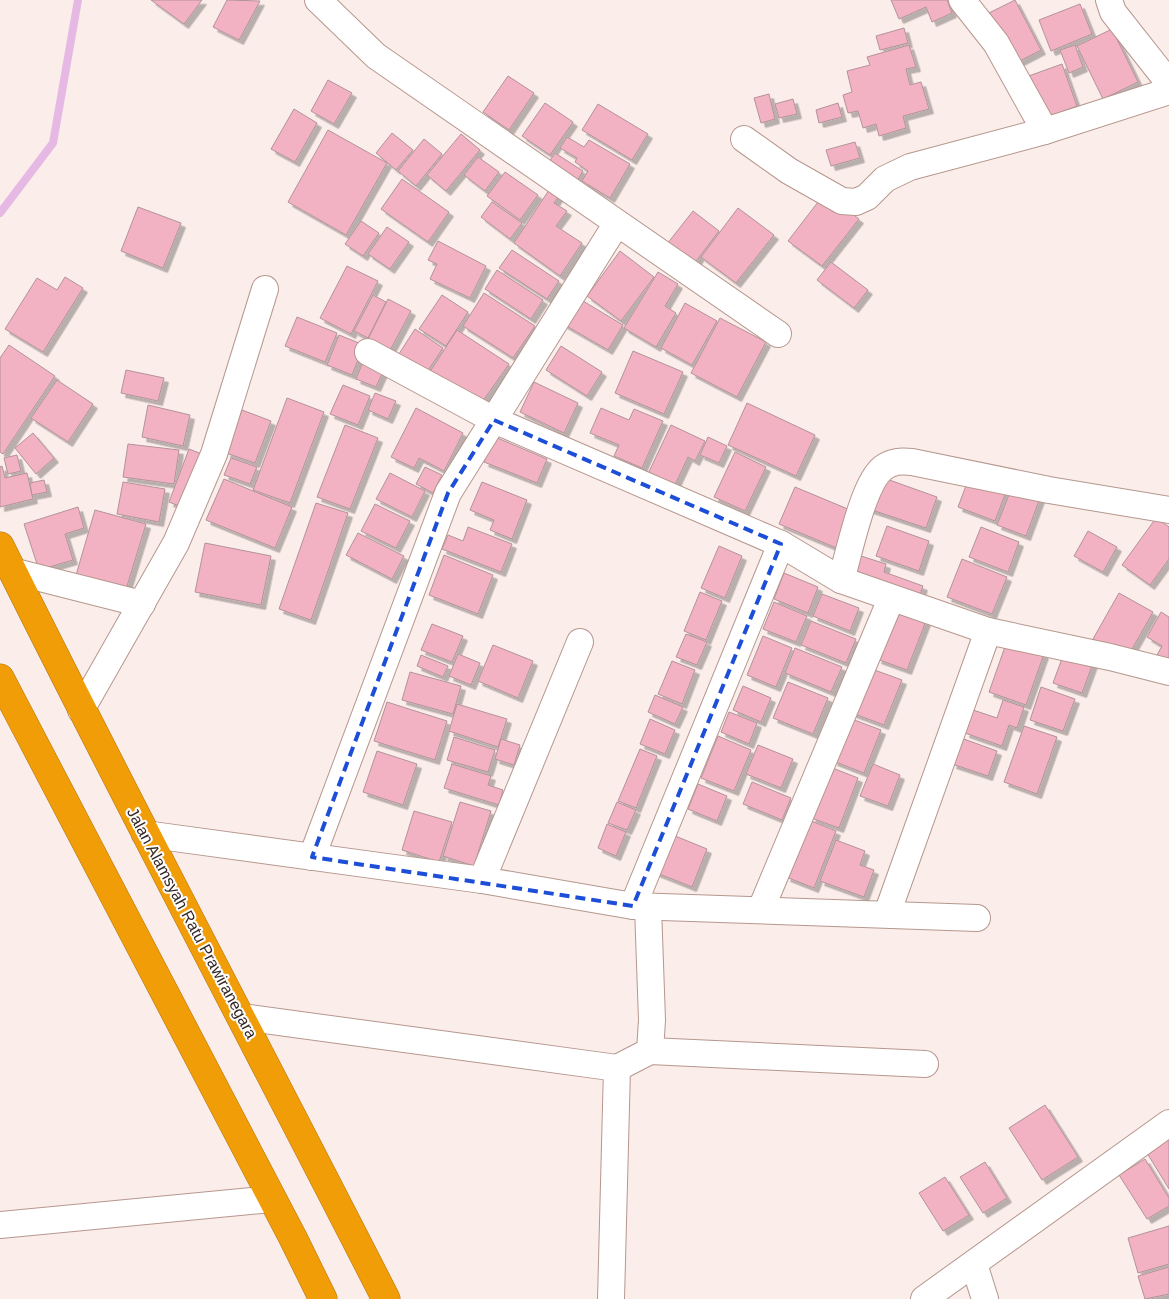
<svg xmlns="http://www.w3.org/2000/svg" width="1169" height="1299" font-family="Arial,sans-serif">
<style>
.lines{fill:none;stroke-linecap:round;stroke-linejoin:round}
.stream{stroke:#e6b9e5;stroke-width:8}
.building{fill:#f3b2c3;stroke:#b2929a;filter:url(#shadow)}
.street-casing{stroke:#b6978e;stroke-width:28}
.highway-casing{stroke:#af7412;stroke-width:29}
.street{stroke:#fff;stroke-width:26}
.highway{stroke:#f19d08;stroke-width:28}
.marked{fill:none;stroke:#1d4ed8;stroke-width:4;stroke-dasharray:10 6;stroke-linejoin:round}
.labels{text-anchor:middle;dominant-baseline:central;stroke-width:4;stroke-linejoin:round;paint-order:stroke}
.street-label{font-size:16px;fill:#342724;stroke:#fefefe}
</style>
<defs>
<filter id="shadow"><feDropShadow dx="4.5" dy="4.5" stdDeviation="0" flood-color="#0004"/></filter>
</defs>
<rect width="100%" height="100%" fill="#fbede9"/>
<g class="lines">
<polyline class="stream" points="0,213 53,143 78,0"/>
</g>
<g class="building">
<polygon points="151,0 202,0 184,24"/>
<polygon points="227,0 260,1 239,40 213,27"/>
<polygon points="891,0 947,0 952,13 932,22 926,7 899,19"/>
<polygon points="1015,0 1041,50 1012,65 985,15"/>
<polygon points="1080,4 1092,34 1051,51 1039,20"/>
<polygon points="904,28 908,43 880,50 876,36"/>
<polygon points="1112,29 1138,82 1103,99 1077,46"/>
<polygon points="909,45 916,67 906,69 910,85 921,82 929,109 903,116 906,128 879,136 876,124 863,128 858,111 848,113 843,95 852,92 847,71 870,65 867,57"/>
<polygon points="1075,45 1083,67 1069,73 1060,50"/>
<polygon points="1062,64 1077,106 1042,119 1026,77"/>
<polygon points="508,76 534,93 509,130 483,112"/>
<polygon points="328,80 352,93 334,124 311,111"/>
<polygon points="769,94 775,119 761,123 754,98"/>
<polygon points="793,99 797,114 779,118 775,104"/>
<polygon points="545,103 573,122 550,155 522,136"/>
<polygon points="838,103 842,117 819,123 816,110"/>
<polygon points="598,104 648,134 632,160 582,130"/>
<polygon points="294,109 317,123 295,162 271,149"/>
<polygon points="328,130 387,163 346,235 288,202"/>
<polygon points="392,133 413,150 396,170 376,153"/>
<polygon points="461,134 480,150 446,191 427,175"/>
<polygon points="567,137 584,147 589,140 630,164 610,198 582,181 588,171 575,162 577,158 560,148"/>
<polygon points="424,139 442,154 416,186 398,171"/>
<polygon points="855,142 860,158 831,166 826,150"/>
<polygon points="555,153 583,171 577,181 544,170"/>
<polygon points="478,157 499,172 485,191 464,175"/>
<polygon points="505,172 538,195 520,220 487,196"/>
<polygon points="402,179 449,212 428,242 381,209"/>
<polygon points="551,187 561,193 554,203 567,211 556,226 582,243 560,276 514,243"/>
<polygon points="825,193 859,219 822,266 788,241"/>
<polygon points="492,202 522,223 510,239 481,217"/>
<polygon points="138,207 181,223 163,268 121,251"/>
<polygon points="738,208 774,235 736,283 701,257"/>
<polygon points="693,211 719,231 694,264 667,244"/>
<polygon points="361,221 379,233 363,256 345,244"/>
<polygon points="387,227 409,242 390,269 368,254"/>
<polygon points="438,241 486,266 470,298 430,279 437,264 428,260"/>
<polygon points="512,250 559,281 547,299 499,268"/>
<polygon points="620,251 654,277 621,321 587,296"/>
<polygon points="831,262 868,290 854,308 817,280"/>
<polygon points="347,266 378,281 351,334 320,318"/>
<polygon points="497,270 543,300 531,319 485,289"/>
<polygon points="658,272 678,284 665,306 676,313 656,347 624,328"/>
<polygon points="65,277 83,288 43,352 5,329 37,278 57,290"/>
<polygon points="484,293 535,326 513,358 463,326"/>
<polygon points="373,295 386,302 368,338 354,331"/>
<polygon points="442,295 468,312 446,346 419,329"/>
<polygon points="578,298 623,325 608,350 563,324"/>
<polygon points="388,299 411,311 388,354 366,343"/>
<polygon points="685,303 717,321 692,365 661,348"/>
<polygon points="297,317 337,333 325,362 285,346"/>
<polygon points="720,318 766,342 737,397 691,373"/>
<polygon points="415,329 443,348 423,378 395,360"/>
<polygon points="457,330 509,364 478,408 424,381"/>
<polygon points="339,335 364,345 352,375 327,365"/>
<polygon points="9,345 55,376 3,454 0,452 0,358"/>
<polygon points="561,346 602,372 587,396 546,370"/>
<polygon points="633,351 683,372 664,414 615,393"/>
<polygon points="365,357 386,365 376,387 356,379"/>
<polygon points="126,370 164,378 158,401 121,393"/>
<polygon points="57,380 93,404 68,442 31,418"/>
<polygon points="534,382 578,403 564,433 520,412"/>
<polygon points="343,385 370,396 358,425 330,414"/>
<polygon points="375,393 396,401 388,419 368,410"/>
<polygon points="287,398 324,412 290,503 253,490"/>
<polygon points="747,403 815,435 796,476 728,445"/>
<polygon points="148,405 190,415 183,446 142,437"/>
<polygon points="416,408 463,433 444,471 419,458 414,468 391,457"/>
<polygon points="601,408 629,420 634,409 663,421 642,468 614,456 619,445 590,433"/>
<polygon points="242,410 271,421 255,463 226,453"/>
<polygon points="345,425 378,438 350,509 317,497"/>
<polygon points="671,425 705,441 695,461 688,457 673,489 647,476"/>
<polygon points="33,433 54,458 36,474 15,448"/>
<polygon points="495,437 547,459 537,483 484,462"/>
<polygon points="708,437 727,446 719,463 700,455"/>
<polygon points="128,444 179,450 174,484 123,477"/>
<polygon points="189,449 207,456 187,509 169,502"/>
<polygon points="735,452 766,467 745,511 714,497"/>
<polygon points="17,455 21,471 8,474 4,458"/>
<polygon points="231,458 257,467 250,484 224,475"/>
<polygon points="2,466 5,478 27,473 33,499 0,507 0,467"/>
<polygon points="425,467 442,475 433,493 416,484"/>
<polygon points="390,473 425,491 412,517 376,499"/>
<polygon points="881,477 937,497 926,528 869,509"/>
<polygon points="224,479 292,507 275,548 206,520"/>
<polygon points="44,480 47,492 32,495 30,483"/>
<polygon points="123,482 165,489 159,522 117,514"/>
<polygon points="482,482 527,500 512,539 490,530 494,520 470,510"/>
<polygon points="967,483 1007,489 995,521 958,507"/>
<polygon points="795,487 855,512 839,549 779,524"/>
<polygon points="1012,487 1040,498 1026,536 997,525"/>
<polygon points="316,503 348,513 311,620 279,609"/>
<polygon points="375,504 410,521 396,548 361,531"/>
<polygon points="78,507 84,528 65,534 73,560 39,570 24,524"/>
<polygon points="95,510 146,524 124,596 74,582"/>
<polygon points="1156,518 1169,527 1169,559 1150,585 1122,565"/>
<polygon points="887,526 929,541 919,571 876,556"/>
<polygon points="468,527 512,544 501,572 442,549 448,535 463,541"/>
<polygon points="981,527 1019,542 1008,572 969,557"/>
<polygon points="1088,531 1117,547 1103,572 1074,556"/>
<polygon points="358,533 404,556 392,579 346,555"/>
<polygon points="205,543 271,556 261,605 195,592"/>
<polygon points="719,546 742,556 725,598 701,588"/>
<polygon points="444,555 493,575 478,614 429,595"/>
<polygon points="861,556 886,564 884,572 923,586 917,603 852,580"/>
<polygon points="962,559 1007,577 992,614 947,597"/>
<polygon points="784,573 818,587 808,613 774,599"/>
<polygon points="700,592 722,601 706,640 684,631"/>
<polygon points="1119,593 1153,612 1127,658 1093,639"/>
<polygon points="822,594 859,608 850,631 813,616"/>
<polygon points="774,602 807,616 796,642 763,629"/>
<polygon points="896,610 926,621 907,670 877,659"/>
<polygon points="1161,612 1169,617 1169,662 1157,655 1162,646 1147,637"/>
<polygon points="811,621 856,639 846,663 801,645"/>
<polygon points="432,624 463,636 452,662 421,650"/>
<polygon points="686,634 707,642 697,665 676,657"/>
<polygon points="763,636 792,648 776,687 747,675"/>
<polygon points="1007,641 1044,654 1026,705 989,692"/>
<polygon points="493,645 533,661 518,698 478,681"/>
<polygon points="795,648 842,667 831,692 785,673"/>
<polygon points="1064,653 1093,663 1082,693 1053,683"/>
<polygon points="458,654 480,663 471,685 449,676"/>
<polygon points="421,655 448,666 443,677 417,666"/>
<polygon points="672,661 695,670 682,704 658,694"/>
<polygon points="869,668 902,680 884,725 852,713"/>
<polygon points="410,672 461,686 453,714 402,700"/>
<polygon points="788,682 828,698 813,734 773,718"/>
<polygon points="743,686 771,698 761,722 733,710"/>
<polygon points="1041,687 1075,699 1063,731 1030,720"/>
<polygon points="655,695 683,707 675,724 648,712"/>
<polygon points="1003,700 1024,707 1017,728 1009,725 1002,746 965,733 973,710 997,718"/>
<polygon points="387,702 447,721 435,760 374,741"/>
<polygon points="457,704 507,719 498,747 449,731"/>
<polygon points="729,712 757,723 749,744 721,732"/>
<polygon points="849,718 881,730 864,773 833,761"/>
<polygon points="650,719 675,730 665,754 640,744"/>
<polygon points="1024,726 1057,737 1037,794 1004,782"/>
<polygon points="718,736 751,750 734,791 701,778"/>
<polygon points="454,737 495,750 488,772 447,760"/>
<polygon points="961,738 997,751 988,776 952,764"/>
<polygon points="501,739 520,745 514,765 495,759"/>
<polygon points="758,745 793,759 781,788 746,774"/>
<polygon points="640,749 657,756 636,808 618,801"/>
<polygon points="377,751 417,764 403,805 363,792"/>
<polygon points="452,764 491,776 488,785 503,790 499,805 444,788"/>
<polygon points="873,764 900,775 888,806 860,796"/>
<polygon points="830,767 858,778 839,828 811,818"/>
<polygon points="752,782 791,798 782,820 743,804"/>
<polygon points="698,784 727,796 717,821 688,809"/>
<polygon points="460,802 491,811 474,866 443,856"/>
<polygon points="617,802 636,810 627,830 608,823"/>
<polygon points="414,811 452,822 439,862 402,850"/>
<polygon points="809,820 836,831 814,888 786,877"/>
<polygon points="607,824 626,832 616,856 598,848"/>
<polygon points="668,833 707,849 692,887 652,871"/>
<polygon points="836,840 865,851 860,865 874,870 864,897 820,881"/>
<polygon points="1045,1105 1078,1157 1042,1180 1009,1128"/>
<polygon points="1169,1139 1169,1189 1147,1153"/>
<polygon points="1145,1159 1169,1198 1169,1206 1147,1219 1119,1175"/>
<polygon points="985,1162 1007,1198 983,1213 960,1177"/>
<polygon points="945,1177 969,1215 943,1231 919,1193"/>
<polygon points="1169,1226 1169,1264 1138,1273 1128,1238"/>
<polygon points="1169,1267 1169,1294 1145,1299 1138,1276"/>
</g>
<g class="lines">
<g class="street-casing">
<g id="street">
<polyline points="318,0 376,56 778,334"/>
<polyline points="962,0 996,43 1045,131"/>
<polyline points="1109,0 1113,12 1169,83"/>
<polyline points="744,139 789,171 842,201 856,202 867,197 885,179 910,167 1045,131 1169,91"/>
<polyline points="368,352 494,420 781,544 633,906"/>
<polyline points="781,544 841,580 988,631 1110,657 1169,672"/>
<polyline points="12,571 142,604"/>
<path d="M841 580C849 554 863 483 883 468 892 461 901 461 912 462L1049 490 1169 510"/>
<polyline points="81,710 176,543 214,454 265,289"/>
<polyline points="145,834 482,880 633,906 977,918"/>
<polyline points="312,857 448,493 617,223"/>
<polyline points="482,880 580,642"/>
<polyline points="761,909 891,599"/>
<polyline points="887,914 988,631"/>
<polyline points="242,1017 617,1068"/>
<polyline points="650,1051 925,1064"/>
<polyline points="0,1225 272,1199"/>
<polyline points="974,1264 985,1299"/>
<polyline points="611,1299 617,1068 650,1051 652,1020 648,907"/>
<polyline points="924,1299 1169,1123"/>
</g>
</g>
<g class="highway-casing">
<g id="highway">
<path d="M0 546C125 799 258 1048 386 1299"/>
<polyline points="0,678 293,1238 323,1299"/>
</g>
</g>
<use href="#street" class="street"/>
<use href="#highway" class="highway"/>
</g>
<path class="marked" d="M494 420 781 544 633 906 312 857 448 493Z"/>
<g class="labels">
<g class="street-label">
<text transform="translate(192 923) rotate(62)">Jalan Alamsyah Ratu Prawiranegara</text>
</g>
</g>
</svg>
